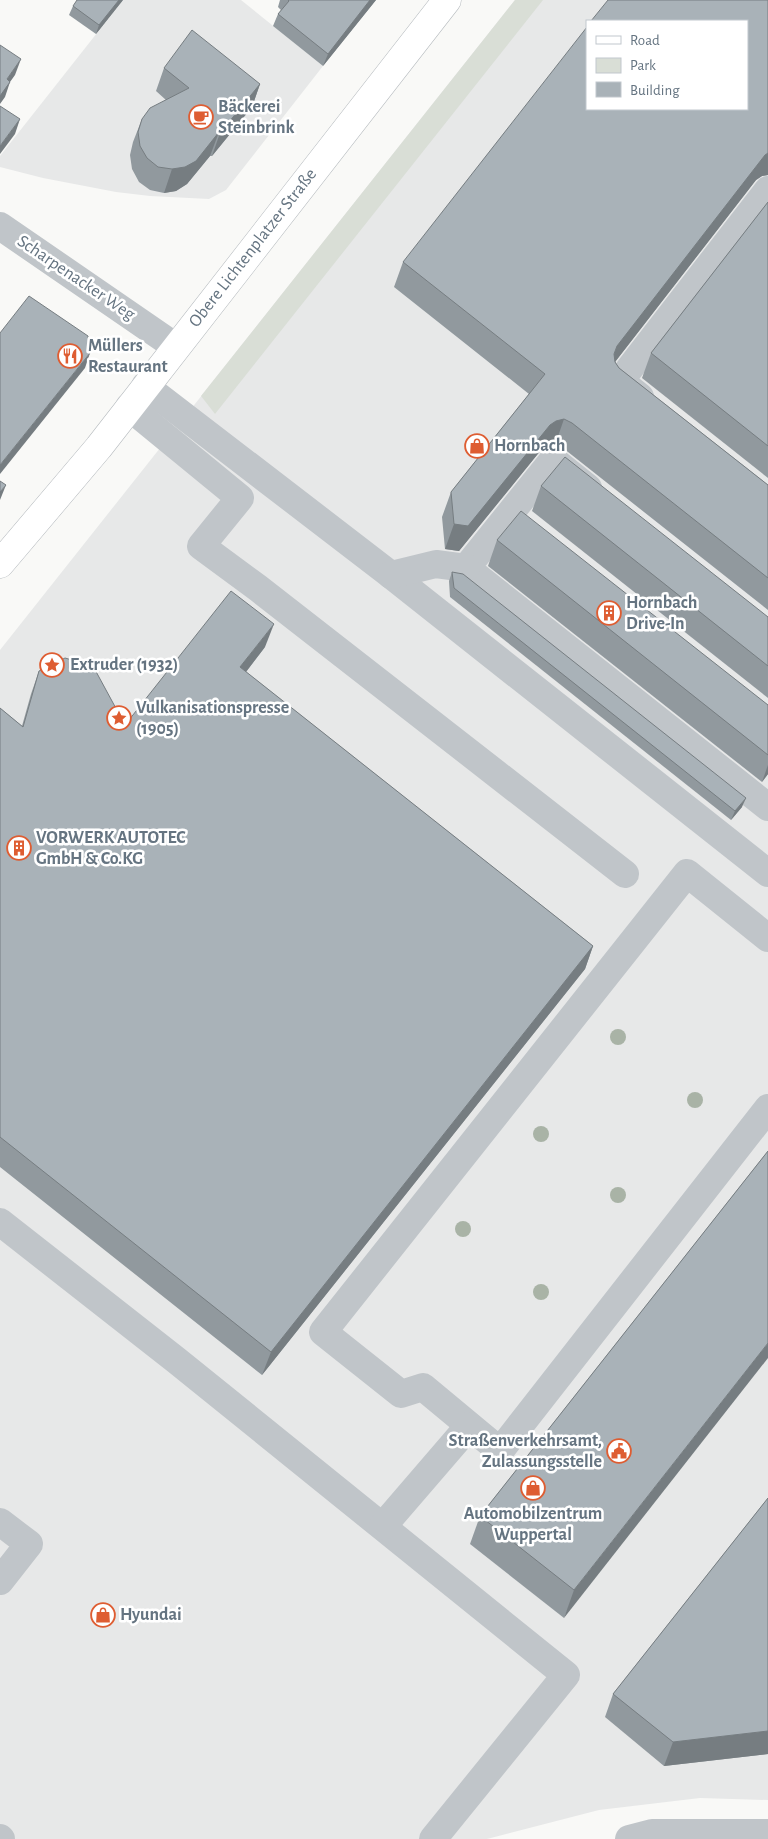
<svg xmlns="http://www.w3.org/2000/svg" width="768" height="1839" font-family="'Alegreya Sans',sans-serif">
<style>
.built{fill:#e7e8e8;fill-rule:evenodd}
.green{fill:#d9ded6}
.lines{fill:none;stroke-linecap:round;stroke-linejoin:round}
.major-casing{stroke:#b4b9bd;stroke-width:29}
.minor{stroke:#c0c5c9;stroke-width:28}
.major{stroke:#fff;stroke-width:28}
.tree{fill:#a9b3a6}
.wall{fill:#91999e}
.shaded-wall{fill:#767d81}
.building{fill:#a9b2b8;stroke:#767d81}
.labels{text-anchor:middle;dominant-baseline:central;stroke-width:5;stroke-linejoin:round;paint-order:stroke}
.poi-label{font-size:18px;font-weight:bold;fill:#657481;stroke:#fff;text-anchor:start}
.street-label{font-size:18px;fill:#657481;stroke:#fff}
</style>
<rect width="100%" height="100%" fill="#f9f9f7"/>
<g class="built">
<polygon points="123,0 241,0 323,66 226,190 209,199 150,196 116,192 43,178 0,167 0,156"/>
<path d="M515 0H768V1800L700 1798 599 1810 487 1839H0V650ZM587 21H747V109H587Z"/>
</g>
<polygon class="green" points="515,0 543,0 215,414 201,396"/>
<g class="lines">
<g class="major-casing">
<polyline id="major" points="0,564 99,447 447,0"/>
</g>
<g class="minor">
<polyline points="0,226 176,347"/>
<polyline points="145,386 391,575 768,873"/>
<polyline points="640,397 620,381 768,190"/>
<polyline points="129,407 240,498 201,546 258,588 625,874"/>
<polyline points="588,488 553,460 466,568 768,807"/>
<polyline points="391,575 436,564 466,568"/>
<polyline points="768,938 687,873 323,1332 401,1394 423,1387 500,1451 768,1108"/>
<polyline points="0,1222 176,1360 566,1675 433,1839"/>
<polyline points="0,1522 29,1544 0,1581"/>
<polyline points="383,1526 469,1426"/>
<polyline points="0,1838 1,1839"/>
<polyline points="629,1839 652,1833 768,1833"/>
</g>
<use href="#major" class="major"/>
</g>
<g class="tree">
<circle cx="618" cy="1037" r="8"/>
<circle cx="695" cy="1100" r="8"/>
<circle cx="541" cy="1134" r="8"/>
<circle cx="618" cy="1195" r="8"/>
<circle cx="463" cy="1229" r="8"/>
<circle cx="541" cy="1292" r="8"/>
</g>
<g class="wall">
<polygon points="123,0 96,34 69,15 73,6"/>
<polygon points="280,0 376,0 323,66 273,26 278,14 281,10 278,7"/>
<polygon points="768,0 768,175 762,176 756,180 615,362 619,368 768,485 768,610 563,448 555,445 547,446 541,450 459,551 445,549 442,517 451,492 529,394 394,287 403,262"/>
<polygon points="164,68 260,84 252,107 212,156 210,156 187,184 176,191 164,193 150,190 139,182 132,169 130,155 133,142 142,119 166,100 156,91"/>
<polygon points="768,202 768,478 642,378 651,353"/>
<polygon points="541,486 768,617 768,698 532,511"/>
<polygon points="497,540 768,705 768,774 762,782 488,566"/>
<polygon points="452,572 742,807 731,820 450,597 449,581"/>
<polygon points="265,647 246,672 593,946 585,969 262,1375 0,1167 0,708 22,726 31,694 39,671 125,725"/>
<polygon points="768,1151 564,1618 470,1544 480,1516"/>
<polygon points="768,1498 768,1754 664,1766 605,1717 613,1694"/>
</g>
<g class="shaded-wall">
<polygon points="119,0 123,0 96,34 99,25"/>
<polygon points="370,0 376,0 323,66 328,54"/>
<polygon points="21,59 15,75 10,82 5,97 0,104 0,96 7,79"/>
<polygon points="260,84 252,107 212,156 220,133"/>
<polygon points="20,119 15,134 0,154 0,146"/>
<polygon points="219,132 210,156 187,184 176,191 164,193 172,169"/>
<polygon points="768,153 768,175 762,176 756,180 608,371 617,346 765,155"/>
<polygon points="90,353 85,368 0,474 0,465"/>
<polygon points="564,419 555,445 547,446 541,450 459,551 445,549 454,524 550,425 556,421"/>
<polygon points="6,485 0,500 0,492"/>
<polygon points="274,624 265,647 232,690 240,667"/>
<polygon points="768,765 768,774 762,782"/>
<polygon points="746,798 742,807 731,820 735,811"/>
<polygon points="593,946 585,969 262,1375 271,1352"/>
<polygon points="768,1343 768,1358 564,1618 574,1590"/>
<polygon points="768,1731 768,1754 664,1766 673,1742"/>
</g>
<g class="building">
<polygon points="77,0 119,0 99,25 73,6"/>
<polygon points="288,0 370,0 328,54 278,14 289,1"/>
<polygon points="608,0 768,0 768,153 765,155 617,346 614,354 615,362 619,368 768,485 768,578 572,423 564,419 556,421 550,425 468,526 454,524 451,492 545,374 403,262 587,27 587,109 747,109 747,21 591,21"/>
<polygon points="192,30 260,84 220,133 219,132 196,161 185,167 172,169 158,167 147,158 140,146 138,132 142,119 150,108 189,88 164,68"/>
<polygon points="0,45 21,59 7,79 10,82 0,96"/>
<polygon points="0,106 20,119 0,146"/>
<polygon points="768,202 768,446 651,353"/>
<polygon points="29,296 88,336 90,353 0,465 0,333"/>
<polygon points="565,457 768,617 768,666 541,486"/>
<polygon points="0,481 6,485 0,492"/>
<polygon points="521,511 768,705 768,755 497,540"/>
<polygon points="452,572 463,574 746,798 735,811 454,588"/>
<polygon points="231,591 274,624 240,667 593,946 271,1352 0,1137 0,708 23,727 39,671 65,658 93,666 125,725"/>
<polygon points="768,1151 768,1343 574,1590 480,1516"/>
<polygon points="768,1498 768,1731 673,1742 613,1694"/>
</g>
<defs>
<g id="cafe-ring" transform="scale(1.25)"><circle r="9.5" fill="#fff" stroke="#de5d32" stroke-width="1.5"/><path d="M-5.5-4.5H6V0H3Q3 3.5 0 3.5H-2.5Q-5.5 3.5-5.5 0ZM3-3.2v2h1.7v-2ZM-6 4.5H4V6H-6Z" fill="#de5d32"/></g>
<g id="restaurant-ring" transform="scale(1.25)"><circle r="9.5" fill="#fff" stroke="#de5d32" stroke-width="1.5"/><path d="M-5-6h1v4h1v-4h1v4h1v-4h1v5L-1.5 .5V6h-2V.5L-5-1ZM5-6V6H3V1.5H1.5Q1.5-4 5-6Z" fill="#de5d32"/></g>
<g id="shop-ring" transform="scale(1.25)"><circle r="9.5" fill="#fff" stroke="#de5d32" stroke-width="1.5"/><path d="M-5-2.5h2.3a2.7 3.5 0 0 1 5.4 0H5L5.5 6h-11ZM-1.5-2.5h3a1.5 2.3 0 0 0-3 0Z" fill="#de5d32"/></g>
<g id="building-ring" transform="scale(1.25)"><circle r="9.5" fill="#fff" stroke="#de5d32" stroke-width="1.5"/><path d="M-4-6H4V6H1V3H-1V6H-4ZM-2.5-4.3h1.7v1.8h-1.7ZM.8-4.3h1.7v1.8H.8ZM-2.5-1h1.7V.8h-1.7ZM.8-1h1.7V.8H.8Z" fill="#de5d32"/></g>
<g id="sight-ring" transform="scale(1.25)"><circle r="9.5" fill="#fff" stroke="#de5d32" stroke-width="1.5"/><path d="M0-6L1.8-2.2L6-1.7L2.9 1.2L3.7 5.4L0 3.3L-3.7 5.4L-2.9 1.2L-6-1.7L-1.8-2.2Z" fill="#de5d32"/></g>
<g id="civic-ring" transform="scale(1.25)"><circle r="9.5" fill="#fff" stroke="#de5d32" stroke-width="1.5"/><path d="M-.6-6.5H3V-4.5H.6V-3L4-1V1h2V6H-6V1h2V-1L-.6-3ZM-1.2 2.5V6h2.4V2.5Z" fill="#de5d32"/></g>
</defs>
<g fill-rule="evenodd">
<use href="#cafe-ring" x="201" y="117"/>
<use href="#restaurant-ring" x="70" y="356"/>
<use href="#shop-ring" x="477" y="446"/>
<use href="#building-ring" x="609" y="613"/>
<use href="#sight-ring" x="52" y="665"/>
<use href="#sight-ring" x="119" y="718"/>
<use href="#building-ring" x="19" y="848"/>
<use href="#civic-ring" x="619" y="1451"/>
<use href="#shop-ring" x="533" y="1488"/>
<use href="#shop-ring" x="103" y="1615"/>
</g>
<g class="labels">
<g class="poi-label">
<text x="218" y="107">Bäckerei<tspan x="218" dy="21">Steinbrink</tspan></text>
<text x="88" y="346">Müllers<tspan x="88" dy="21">Restaurant</tspan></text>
<text x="494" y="446">Hornbach</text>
<text x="626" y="603">Hornbach<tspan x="626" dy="21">Drive-In</tspan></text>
<text x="70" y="665">Extruder (1932)</text>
<text x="136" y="708">Vulkanisationspresse<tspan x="136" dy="21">(1905)</tspan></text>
<text x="36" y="838">VORWERK AUTOTEC<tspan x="36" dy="21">GmbH &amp; Co.KG</tspan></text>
<text x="602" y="1441" text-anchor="end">Straßenverkehrsamt,<tspan x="602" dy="21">Zulassungsstelle</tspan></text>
<text x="533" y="1514" text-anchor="middle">Automobilzentrum<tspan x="533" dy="21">Wuppertal</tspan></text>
<text x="120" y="1615">Hyundai</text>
</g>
<g class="street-label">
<text transform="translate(253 248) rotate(-52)">Obere Lichtenplatzer Straße</text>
<text transform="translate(76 278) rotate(34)">Scharpenacker Weg</text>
</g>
</g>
<rect x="586" y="20" width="162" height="90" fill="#ffffff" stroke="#c1c7cd"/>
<rect x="596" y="36" width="25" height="8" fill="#ffffff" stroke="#c1c7cd"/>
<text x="630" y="45" font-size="15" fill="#657481">Road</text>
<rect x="596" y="58" width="25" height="15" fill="#d9ded6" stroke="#c1c7cd"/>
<text x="630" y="70" font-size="15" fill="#657481">Park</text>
<rect x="596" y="82" width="25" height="15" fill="#a9b2b8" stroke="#c1c7cd"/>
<text x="630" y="95" font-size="15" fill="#657481">Building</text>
</svg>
